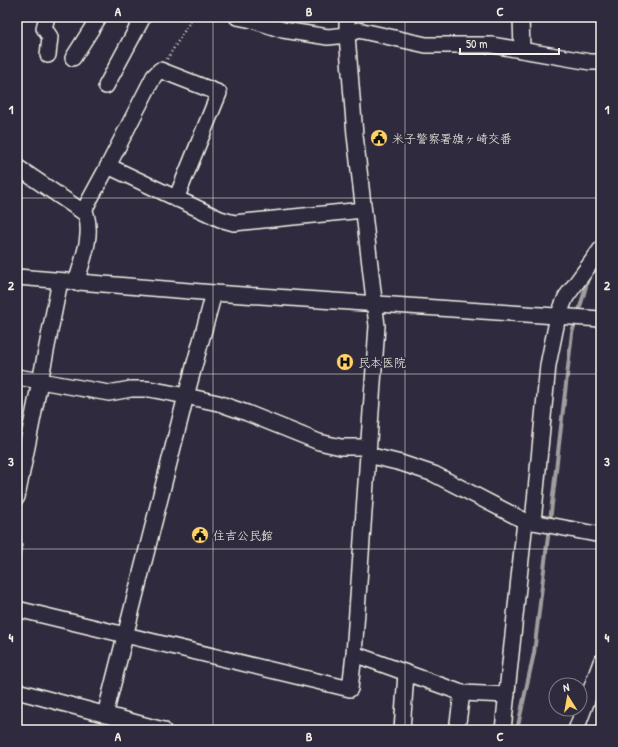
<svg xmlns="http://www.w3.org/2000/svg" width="618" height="747" font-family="'Patrick Hand','Klee One',sans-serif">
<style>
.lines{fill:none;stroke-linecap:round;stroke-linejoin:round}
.stream{stroke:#a19ea0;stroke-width:4}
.minor-casing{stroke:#f4f1e8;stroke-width:18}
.path{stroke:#f4f1e8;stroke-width:2.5;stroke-dasharray:1 3;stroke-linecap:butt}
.minor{stroke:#2f2a3d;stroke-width:15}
.grid{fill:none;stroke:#f4f1e8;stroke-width:1;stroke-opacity:0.55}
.labels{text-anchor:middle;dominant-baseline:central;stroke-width:4;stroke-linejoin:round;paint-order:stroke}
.poi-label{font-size:12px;fill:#f4f1e8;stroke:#2f2a3d;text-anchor:start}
.neatline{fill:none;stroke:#f4f1e8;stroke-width:1.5}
.grid-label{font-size:13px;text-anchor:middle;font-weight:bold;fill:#f4f1e8}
</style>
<rect width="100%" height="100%" fill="#2f2a3d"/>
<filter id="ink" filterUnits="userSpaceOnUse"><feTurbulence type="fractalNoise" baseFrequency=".025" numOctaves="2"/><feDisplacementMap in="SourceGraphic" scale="8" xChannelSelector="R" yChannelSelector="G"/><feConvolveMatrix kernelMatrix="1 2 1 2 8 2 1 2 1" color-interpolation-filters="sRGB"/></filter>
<g filter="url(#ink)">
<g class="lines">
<g class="stream">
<polyline points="578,314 589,276"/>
<polyline points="550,521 572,333 576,320"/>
<polyline points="17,566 21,545"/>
<polyline points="517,730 534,653 549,528"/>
</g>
<g class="minor-casing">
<g id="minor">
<polyline points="47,17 44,28 50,37 48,55"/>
<polyline points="237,17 252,20 283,30 328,37 347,35 358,30 426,45 492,45 590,62 601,62"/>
<polyline points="347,17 347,35 355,135 377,326 354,654 462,693 457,730"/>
<polyline points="521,17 522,50"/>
<polyline points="73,58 99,17"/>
<polyline points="106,86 143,17"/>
<polyline points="108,166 154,76 160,70 219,93 176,199"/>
<path d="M17 167 86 214C93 237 82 261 76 283"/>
<polyline points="83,212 108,166 220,219 234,223 363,210"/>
<polyline points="601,249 566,297 558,316 548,365 533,522 601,535"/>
<polyline points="17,277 214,293 601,319"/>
<polyline points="17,377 109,393 131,389 149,389 186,396 218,403 247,413 319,442 341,447 368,447"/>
<polyline points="368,455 401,463 434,474 525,521 533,522"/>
<polyline points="17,497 60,281"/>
<polyline points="17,609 350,689 354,654"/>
<polyline points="17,691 163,730"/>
<polyline points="462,693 507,695"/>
<polyline points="105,715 186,396 214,293"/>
<polyline points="402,730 406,673"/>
<polyline points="503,730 525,521"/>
<polyline points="576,730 601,662"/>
</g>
</g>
<polyline class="path" points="167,59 193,17"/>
<use href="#minor" class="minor"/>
</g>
</g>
<path class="grid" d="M213 17V730M405 17V730M17 198H601M17 374H601M17 549H601"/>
<defs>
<g id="civic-disc" transform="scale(0.9)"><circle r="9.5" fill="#ffd166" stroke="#2f2a3d"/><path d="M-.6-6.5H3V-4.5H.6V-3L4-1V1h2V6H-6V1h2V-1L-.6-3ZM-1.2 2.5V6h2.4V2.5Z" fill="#111"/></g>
<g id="hospital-disc" transform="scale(0.9)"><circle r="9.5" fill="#ffd166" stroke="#2f2a3d"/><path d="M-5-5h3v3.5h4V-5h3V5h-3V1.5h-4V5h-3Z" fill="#111"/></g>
</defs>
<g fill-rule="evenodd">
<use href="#civic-disc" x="379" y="138"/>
<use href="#hospital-disc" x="345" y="362"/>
<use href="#civic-disc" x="200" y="535"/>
</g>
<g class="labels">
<g class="poi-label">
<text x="392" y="138">米子警察署旗ヶ崎交番</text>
<text x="358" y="362">民本医院</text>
<text x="213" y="535">住吉公民館</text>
</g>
</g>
<rect width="618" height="747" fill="none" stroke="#2f2a3d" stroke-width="44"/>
<g transform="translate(568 697) rotate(349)"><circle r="19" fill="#2f2a3d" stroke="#7e7a81"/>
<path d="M0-3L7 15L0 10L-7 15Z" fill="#ffd166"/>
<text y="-6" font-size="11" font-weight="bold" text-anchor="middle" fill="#f4f1e8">N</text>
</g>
<path d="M460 48v6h99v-6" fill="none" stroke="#f4f1e8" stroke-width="2"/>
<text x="466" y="48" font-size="12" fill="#f4f1e8" stroke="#2f2a3d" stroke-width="3" paint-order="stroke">50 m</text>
<rect x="22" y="22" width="574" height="703" class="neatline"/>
<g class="grid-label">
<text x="118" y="16">A</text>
<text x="309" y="16">B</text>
<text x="500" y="16">C</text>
<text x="11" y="114">1</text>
<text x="607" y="114">1</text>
<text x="11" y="290">2</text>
<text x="607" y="290">2</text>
<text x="11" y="466">3</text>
<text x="607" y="466">3</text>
<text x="11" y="642">4</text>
<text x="607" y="642">4</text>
<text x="118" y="741">A</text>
<text x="309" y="741">B</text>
<text x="500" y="741">C</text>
</g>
</svg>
